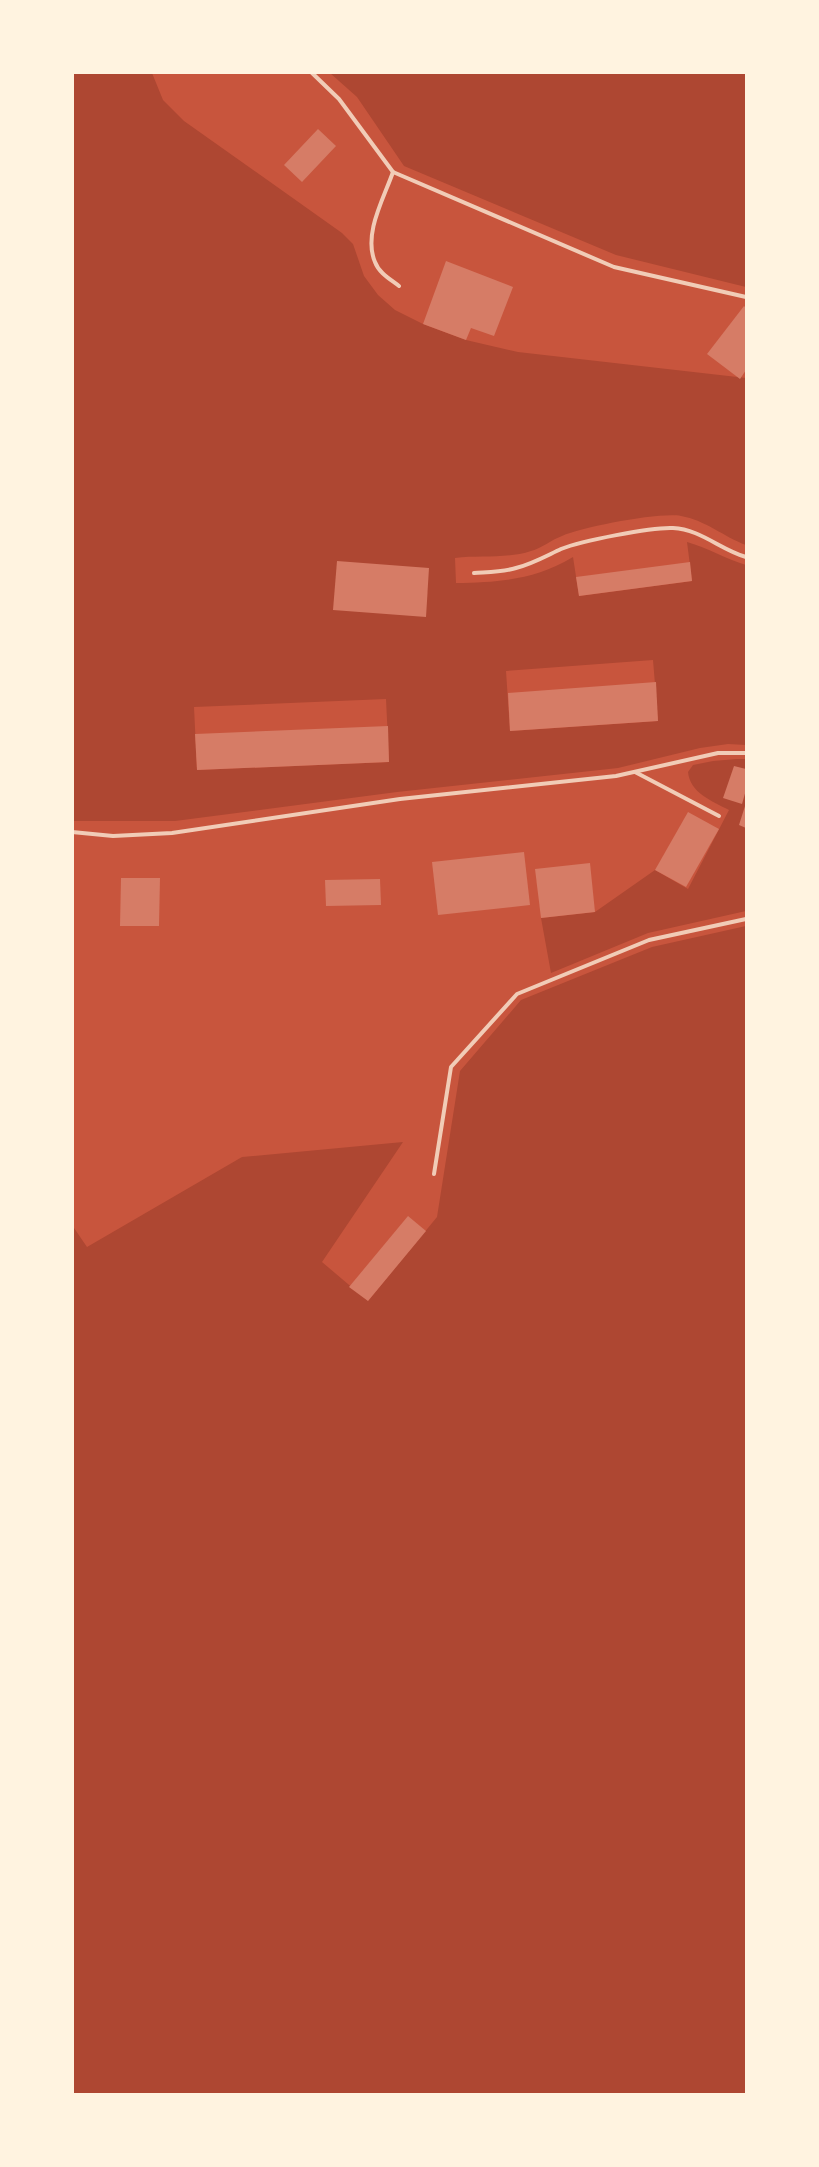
<svg xmlns="http://www.w3.org/2000/svg" width="819" height="2167" font-family="Overpass,sans-serif">
<style>
.green{fill:#ae4732;fill-rule:evenodd}
.building{fill:#d67c66}
.lines{fill:none;stroke-linecap:round;stroke-linejoin:round}
.service{stroke:#f1ccb7;stroke-width:4}
</style>
<rect width="100%" height="100%" fill="#c8553d"/>
<g class="green">
<path d="M73 73H152L163 100 184 121 342 233 353 244 364 276 378 295 395 310 423 324 466 340 518 352 746 378V545C724 537 705 520 681 516 659 512 583 527 562 536 551 540 542 548 531 551 507 559 480 555 455 558L456 583C501 582 534 580 573 557L579 596 692 581 687 542C708 548 726 559 746 565V745L728 744 700 748 618 768 397 792 175 821H73ZM653 660 658 721 510 731 506 671ZM386 699 389 762 197 770 194 707Z"/>
<polygon points="330,73 746,73 746,287 616,255 404,166 357,97"/>
<path d="M737 759H746V911L648 933 551 973 541 918 595 912 655 870 688 889 729 810C712 801 690 793 688 772L693 765 713 761Z"/>
<polygon points="746,926 746,2094 73,2094 72,1225 87,1247 242,1157 403,1142 322,1262 368,1301 437,1217 460,1071 521,1000 652,947"/>
</g>
<g class="building">
<polygon points="318,129 336,146 302,182 284,165"/>
<polygon points="446,261 513,287 494,336 471,328 466,340 423,324"/>
<polygon points="744,306 746,308 746,370 740,379 707,354"/>
<polygon points="337,561 429,568 426,617 333,610"/>
<polygon points="690,562 692,581 579,596 576,577"/>
<polygon points="656,682 658,721 510,731 508,693"/>
<polygon points="388,726 389,762 197,770 195,734"/>
<polygon points="734,766 746,769 746,790 742,804 723,798"/>
<polygon points="746,803 746,828 739,825"/>
<polygon points="688,812 719,829 686,887 655,870"/>
<polygon points="524,852 530,905 438,915 432,862"/>
<polygon points="590,863 595,912 541,918 535,869"/>
<polygon points="121,878 160,878 159,926 120,926"/>
<polygon points="380,879 381,905 326,906 325,880"/>
<polygon points="408,1216 426,1231 368,1301 349,1287"/>
</g>
<g class="lines">
<g class="service">
<polyline points="311,72 339,99 393,172 614,267 746,297"/>
<path d="M393 172C384 198 363 234 375 262 379 273 390 279 399 286"/>
<path d="M474 573C488 572 503 572 516 568 532 564 546 556 561 549 581 541 651 527 673 528 700 529 721 550 746 557"/>
<polyline points="635,772 719,816"/>
<polyline points="72,832 113,836 172,833 400,799 616,776 718,753 746,753"/>
<polyline points="434,1174 451,1067 517,994 649,940 746,919"/>
</g>
</g>
<rect width="819" height="2167" fill="none" stroke="#fff3e0" stroke-width="148"/>
</svg>
